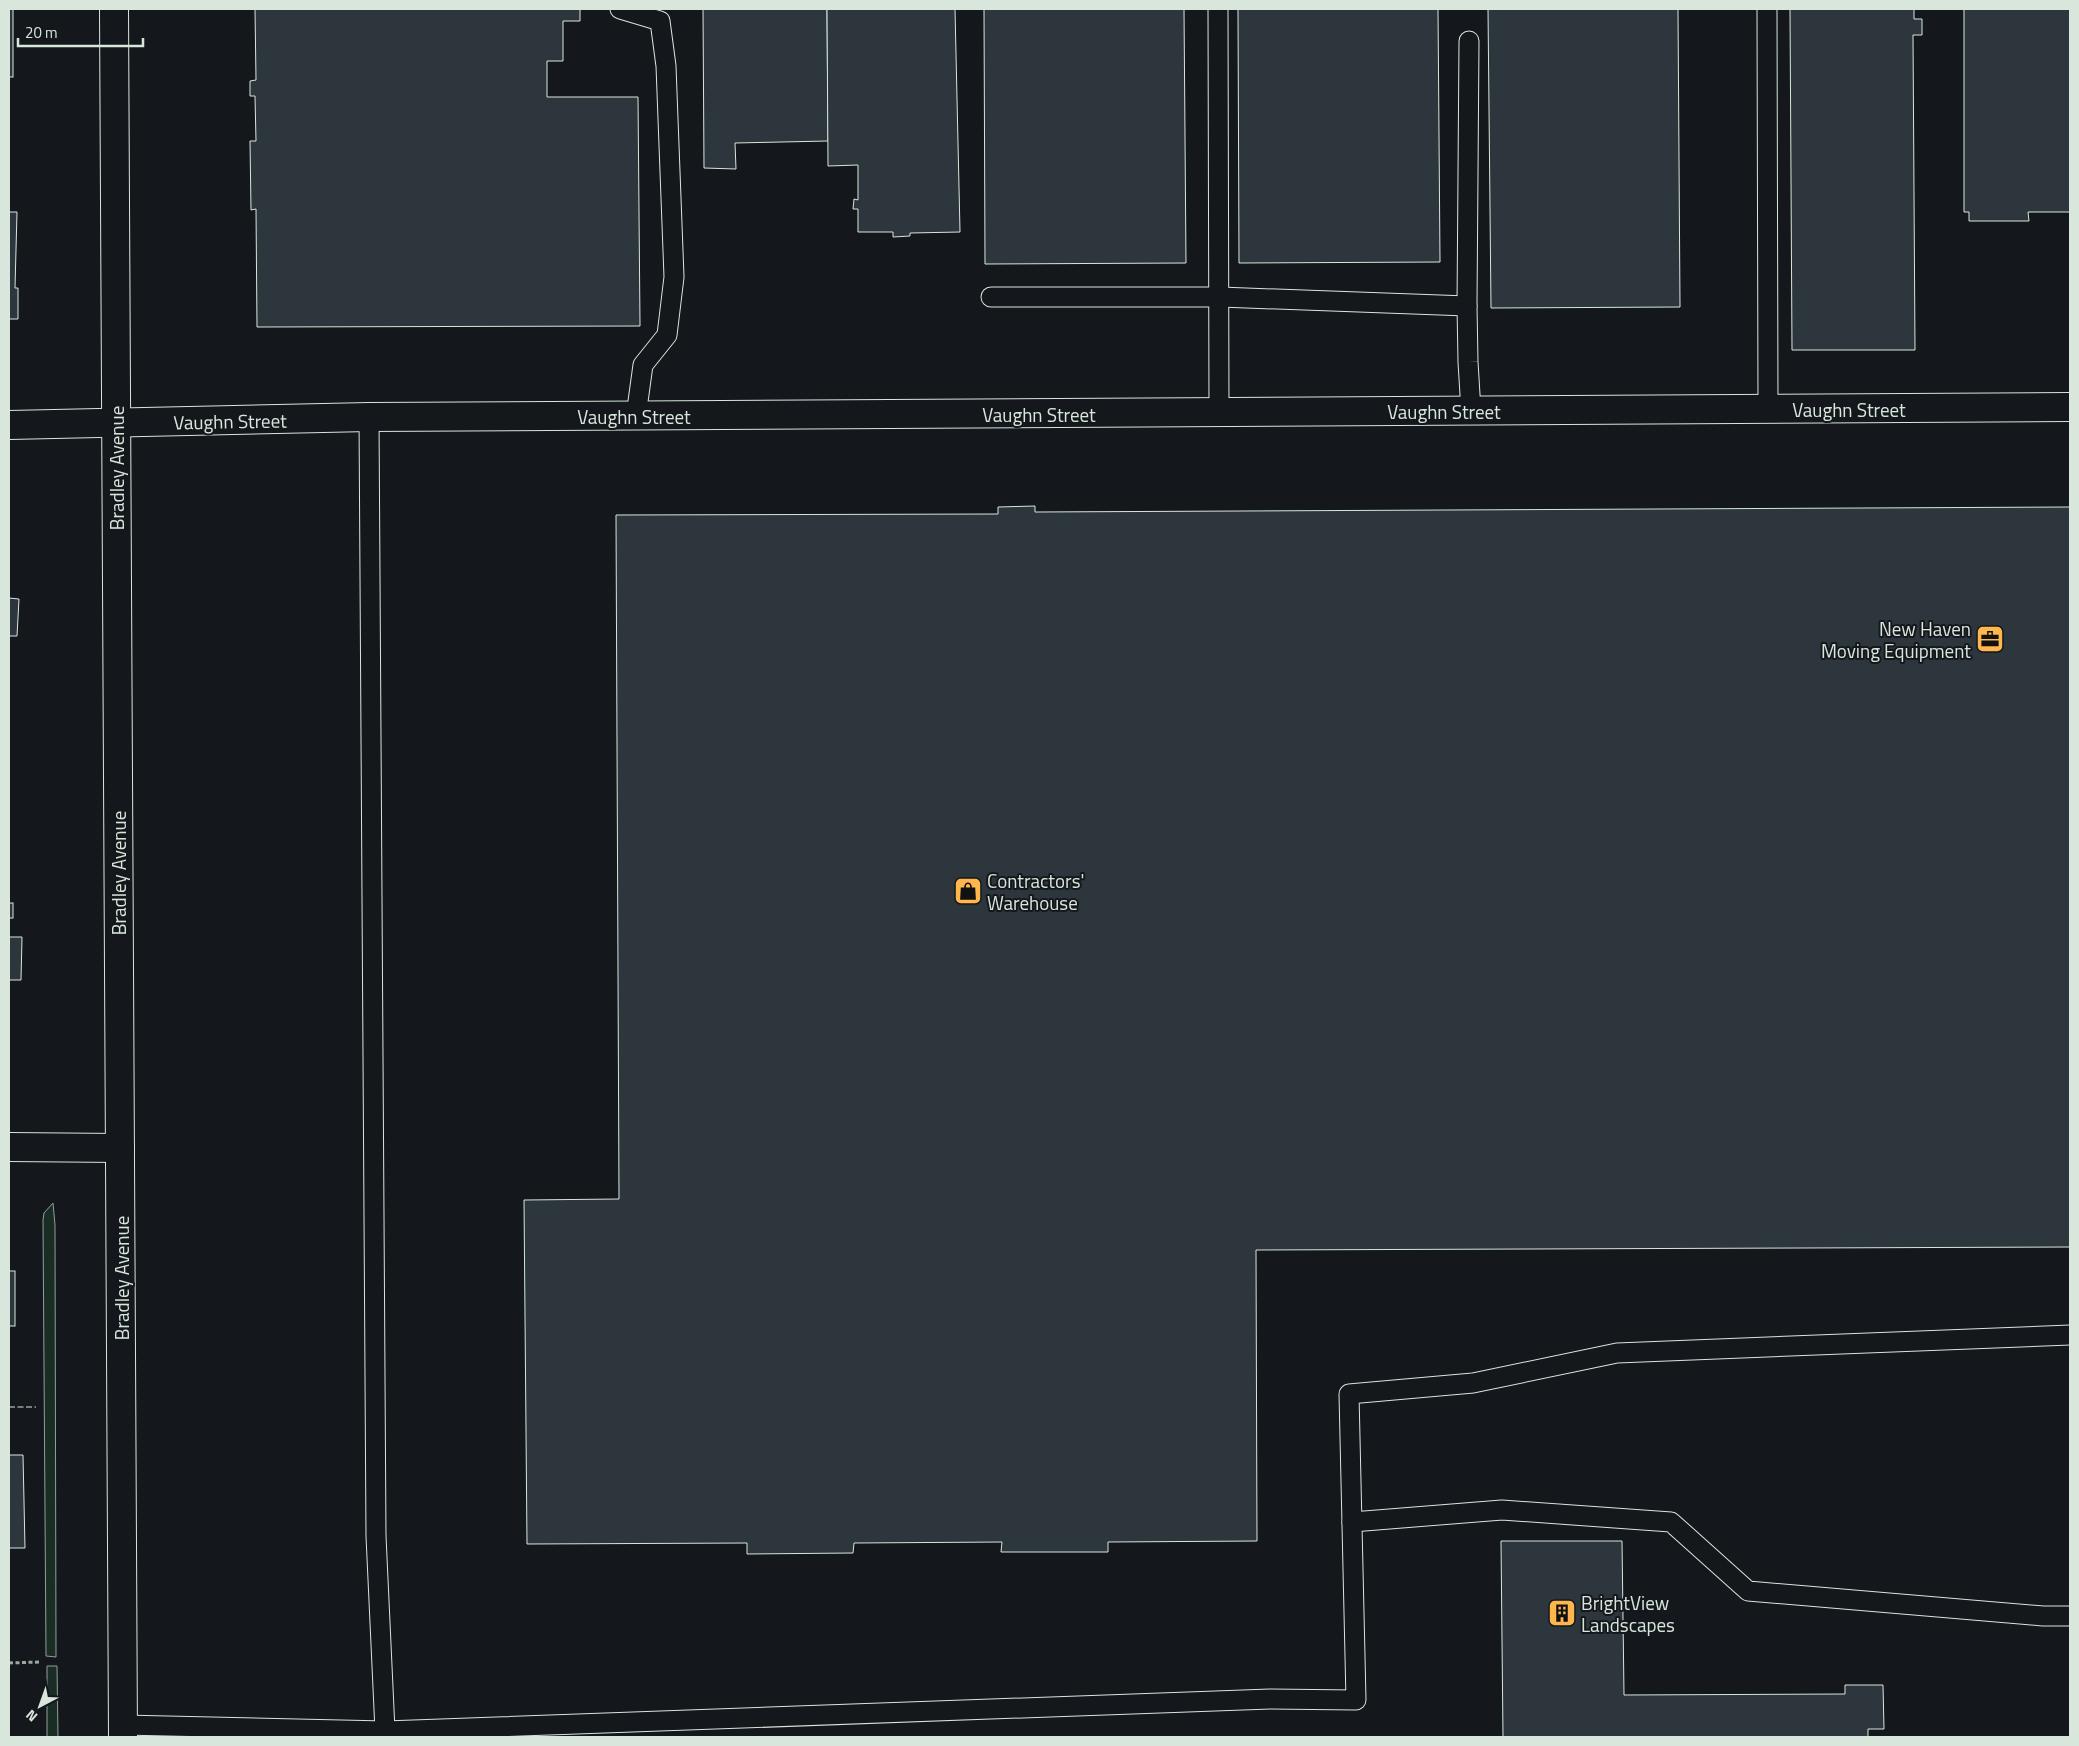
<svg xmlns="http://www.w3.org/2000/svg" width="2079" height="1746" font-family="'Titillium Web',sans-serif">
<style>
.green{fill:#1a2d24;stroke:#939e99}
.building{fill:#2c363c;stroke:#d8e6dc}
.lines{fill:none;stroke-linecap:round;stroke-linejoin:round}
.service-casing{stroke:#d8e6dc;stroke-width:21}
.minor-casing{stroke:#d8e6dc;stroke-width:30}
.tertiary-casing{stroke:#d8e6dc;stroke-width:30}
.path{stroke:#9da8a2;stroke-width:3;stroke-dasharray:4 2.5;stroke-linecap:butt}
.service{stroke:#14181c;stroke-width:19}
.minor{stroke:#14181c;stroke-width:28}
.tertiary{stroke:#14181c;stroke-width:28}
.fence{stroke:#d8e6dc;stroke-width:1;stroke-dasharray:6 2.5;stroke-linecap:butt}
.labels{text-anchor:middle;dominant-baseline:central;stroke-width:4;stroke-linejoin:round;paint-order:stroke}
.street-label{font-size:19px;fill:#d8e6dc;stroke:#14181c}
.poi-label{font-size:19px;fill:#d8e6dc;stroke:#14181c;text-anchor:start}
</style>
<rect width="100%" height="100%" fill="#14181c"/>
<g class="green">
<polygon points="53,1203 55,1225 56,1657 46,1656 43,1220 44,1213"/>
<polygon points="47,1666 57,1666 58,1737 47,1737"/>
</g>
<g class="building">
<rect x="9" y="9" width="4" height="68"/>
<polygon points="255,9 580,9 580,21 563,21 563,61 547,61 547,97 638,97 640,326 257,327 256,209 251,210 250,141 256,141 255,96 250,96 250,81 256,80"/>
<polygon points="703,9 827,9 828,141 735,143 736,169 704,168"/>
<polygon points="827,9 955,9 960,232 910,233 910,236 893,237 893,232 858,232 858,209 853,209 854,199 858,200 858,165 828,166"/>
<polygon points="984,9 1184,9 1186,263 985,264"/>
<polygon points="1238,9 1438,9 1440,262 1239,263"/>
<polygon points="1488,9 1678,9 1680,307 1491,308"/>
<polygon points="1790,9 1914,9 1914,19 1922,19 1922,35 1913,35 1915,350 1792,350"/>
<polygon points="1964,9 2070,9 2070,212 2028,212 2029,221 1969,221 1969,212 1964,212"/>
<polygon points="9,212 17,212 15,288 18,288 18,319 9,319"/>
<polygon points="1035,506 1035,512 2070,507 2070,1247 1256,1250 1257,1541 1108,1542 1108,1552 1001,1552 1002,1542 854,1543 853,1553 747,1554 747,1543 527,1544 524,1200 619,1199 616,515 998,514 998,507"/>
<polygon points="9,598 19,599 17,636 9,636"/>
<rect x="9" y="903" width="4" height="15"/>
<polygon points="9,937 22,937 21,980 9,980"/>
<rect x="9" y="1271" width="6" height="55"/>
<polygon points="9,1455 23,1455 25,1548 9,1548"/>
<polygon points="1501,1541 1622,1541 1624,1695 1845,1694 1845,1685 1883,1685 1884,1729 1868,1729 1868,1737 1503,1737"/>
</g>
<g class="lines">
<g class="service-casing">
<g id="service">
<polyline points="620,9 660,21 666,66 674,277 667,335 643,365 636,416"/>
<polyline points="1218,9 1219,412"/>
<polyline points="1767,9 1768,409"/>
<polyline points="991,297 1220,297 1467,306 1469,41"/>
<polyline points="1467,306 1468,362 1471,411"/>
<polyline points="1352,1522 1502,1510 1671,1522 1748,1591 2043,1616 2070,1616"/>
<polyline points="123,1725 385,1731 376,1536 369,417"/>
<polyline points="385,1731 1270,1699 1356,1700 1349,1394 1473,1383 1617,1353 2070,1335"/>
</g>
</g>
<g class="minor-casing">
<g id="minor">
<polyline points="9,425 369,417 2070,407"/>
<polyline points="9,1147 120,1148"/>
</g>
</g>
<g class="tertiary-casing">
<polyline id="tertiary" points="114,9 123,1737"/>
</g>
<polyline class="path" points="9,1663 40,1662"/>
<use href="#service" class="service"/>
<use href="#minor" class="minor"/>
<use href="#tertiary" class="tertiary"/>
<polyline class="fence" points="9,1407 36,1407"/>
</g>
<defs>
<g id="office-square" transform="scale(1.4375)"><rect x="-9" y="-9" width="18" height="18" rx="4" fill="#ffb74d" stroke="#14181c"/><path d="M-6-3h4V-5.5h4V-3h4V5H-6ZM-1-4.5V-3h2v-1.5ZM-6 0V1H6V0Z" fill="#111"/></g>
<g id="shop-square" transform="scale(1.4375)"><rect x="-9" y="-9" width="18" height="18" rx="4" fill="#ffb74d" stroke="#14181c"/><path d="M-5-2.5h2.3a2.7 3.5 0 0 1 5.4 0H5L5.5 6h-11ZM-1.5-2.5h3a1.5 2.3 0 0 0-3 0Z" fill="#111"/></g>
<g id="building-square" transform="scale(1.4375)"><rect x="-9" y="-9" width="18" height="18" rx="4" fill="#ffb74d" stroke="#14181c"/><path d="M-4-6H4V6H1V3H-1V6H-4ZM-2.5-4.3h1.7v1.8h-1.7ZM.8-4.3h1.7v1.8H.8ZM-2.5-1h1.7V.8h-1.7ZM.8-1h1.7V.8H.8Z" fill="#111"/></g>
</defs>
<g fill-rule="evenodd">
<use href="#office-square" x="1990" y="639"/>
<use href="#shop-square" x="968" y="891"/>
<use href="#building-square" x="1562" y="1613"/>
</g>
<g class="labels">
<g class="street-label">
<text x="1849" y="409">Vaughn Street</text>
<text x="1444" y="411">Vaughn Street</text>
<text x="1039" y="414">Vaughn Street</text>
<text x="634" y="416">Vaughn Street</text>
<text transform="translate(230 421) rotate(-1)">Vaughn Street</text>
<text transform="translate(116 468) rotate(-90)">Bradley Avenue</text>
<text transform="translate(118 873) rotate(-90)">Bradley Avenue</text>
<text transform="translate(121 1278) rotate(-90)">Bradley Avenue</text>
</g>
<g class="poi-label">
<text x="1971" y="628" text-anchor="end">New Haven<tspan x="1971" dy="22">Moving Equipment</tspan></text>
<text x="987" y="880">Contractors'<tspan x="987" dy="22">Warehouse</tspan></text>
<text x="1581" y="1602">BrightView<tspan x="1581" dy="22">Landscapes</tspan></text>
</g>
</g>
<rect width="2079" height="1746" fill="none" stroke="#d8e6dc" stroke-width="20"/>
<g transform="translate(40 1706) rotate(221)" stroke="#14181c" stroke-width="4" paint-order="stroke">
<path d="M0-4L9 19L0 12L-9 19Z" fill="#d8e6dc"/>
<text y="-8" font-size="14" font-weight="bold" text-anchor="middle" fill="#d8e6dc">N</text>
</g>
<path d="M18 38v8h125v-8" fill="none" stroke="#d8e6dc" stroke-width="2.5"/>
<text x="25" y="38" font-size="15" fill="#d8e6dc" stroke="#14181c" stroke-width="4" paint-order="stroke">20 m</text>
</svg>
